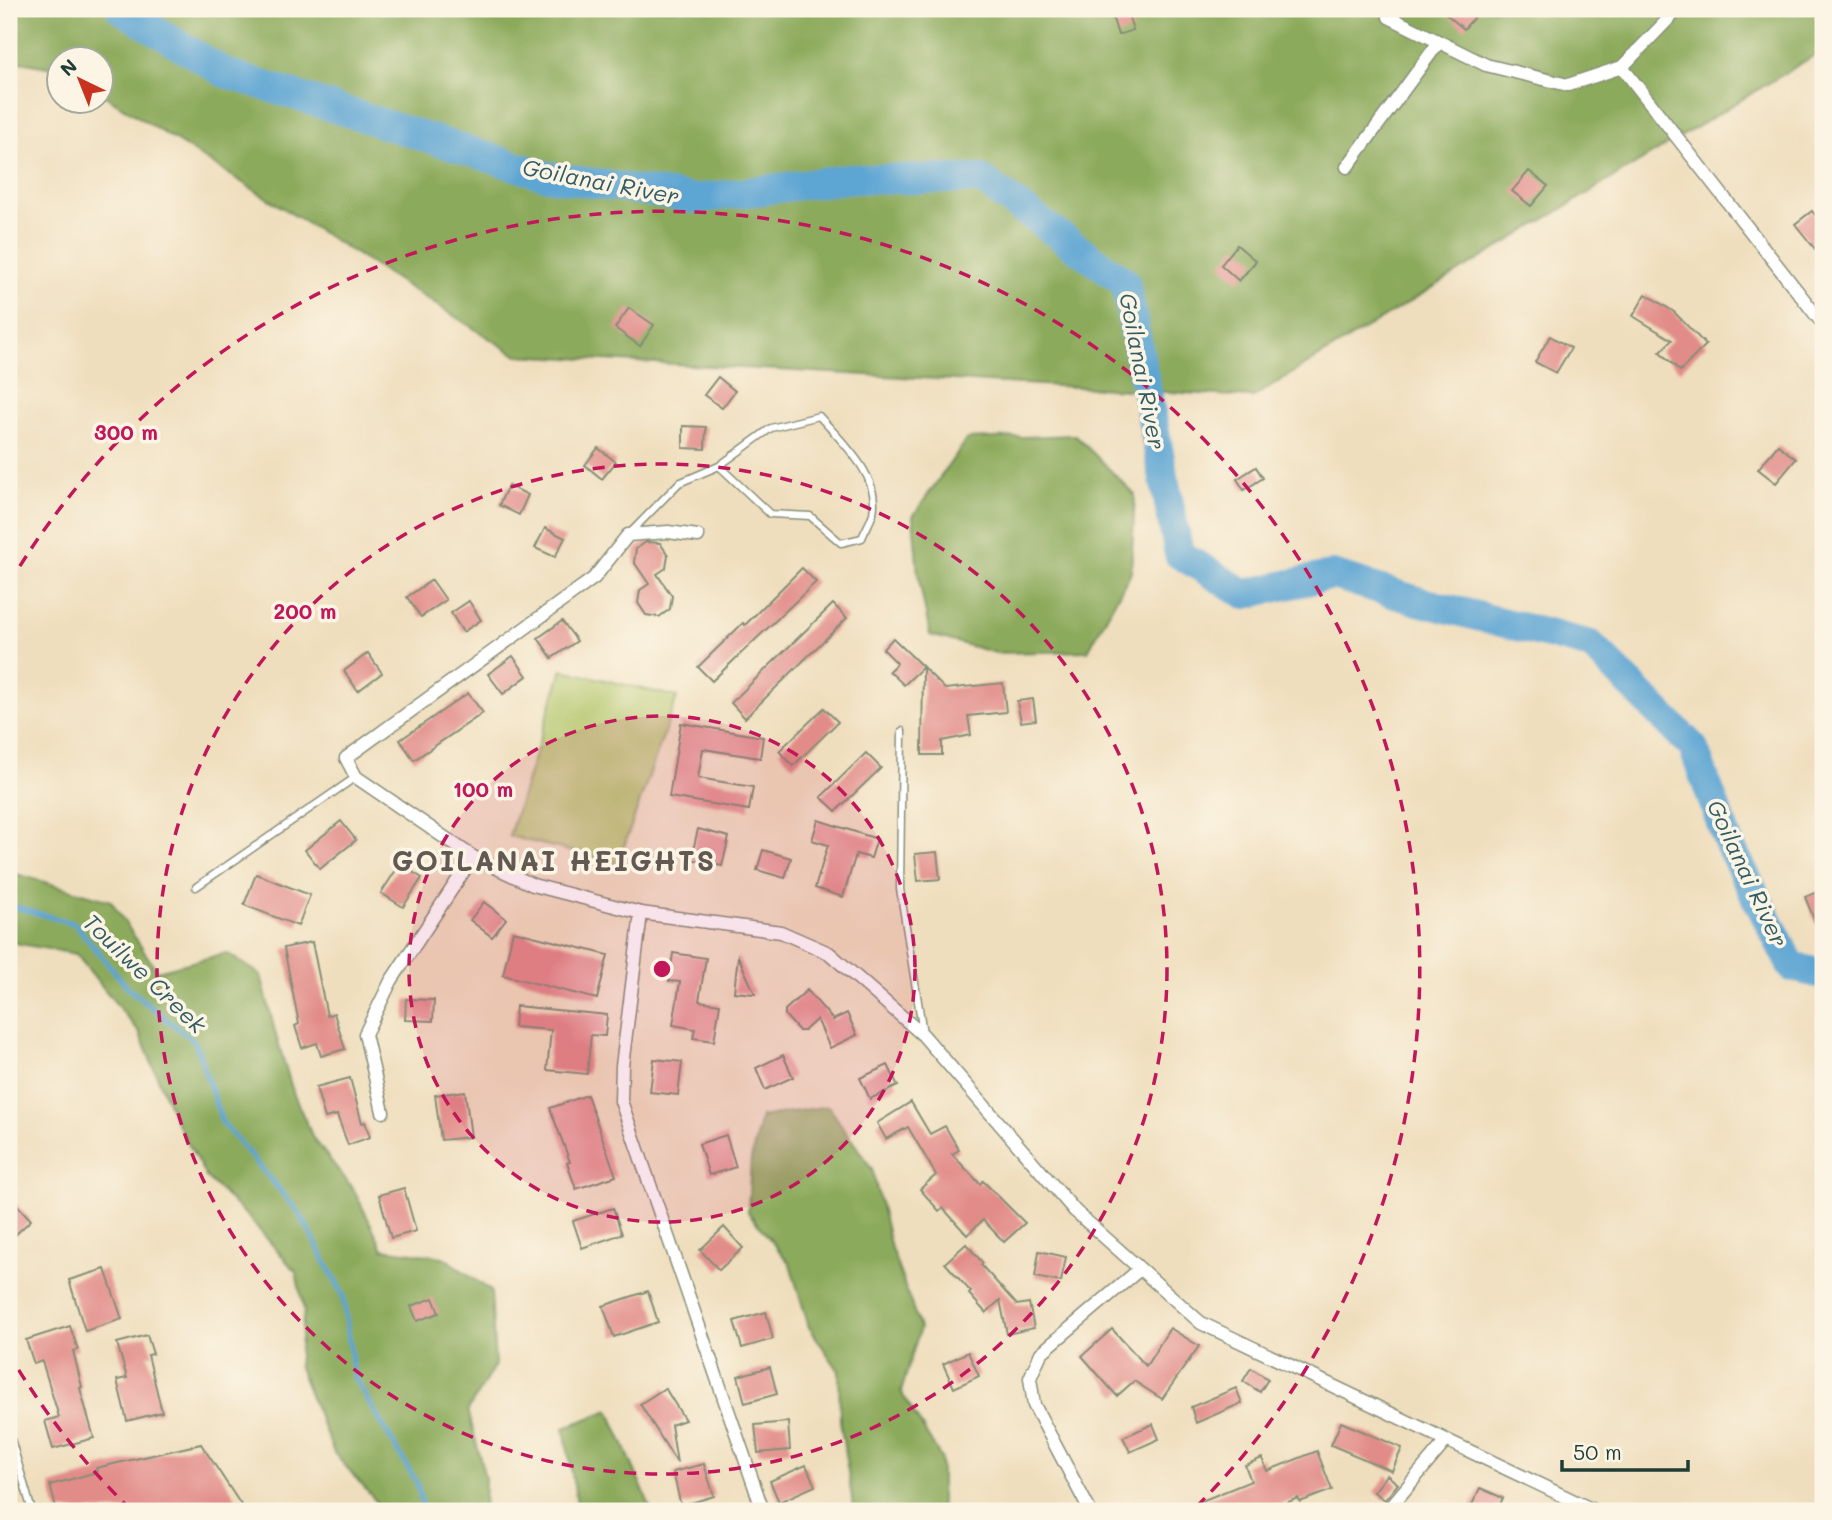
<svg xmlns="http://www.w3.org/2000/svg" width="1832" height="1520" font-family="Mali,sans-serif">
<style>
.green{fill:#b1c467;stroke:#68804e;stroke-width:2}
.forest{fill:#8caa5c;stroke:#567448;stroke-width:2}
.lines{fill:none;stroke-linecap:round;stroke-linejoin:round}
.stream{stroke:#5da5d3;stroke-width:5}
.river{stroke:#5da5d3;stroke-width:30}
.building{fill:#e28c89}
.service-casing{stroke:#878e78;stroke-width:9}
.minor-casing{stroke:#878e78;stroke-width:15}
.service{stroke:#fff;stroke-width:6}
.minor{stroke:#fff;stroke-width:12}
.ring{fill:none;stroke:#c2185b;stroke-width:3.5;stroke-dasharray:12 9}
.labels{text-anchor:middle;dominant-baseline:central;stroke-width:7;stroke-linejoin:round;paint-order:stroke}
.water-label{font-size:23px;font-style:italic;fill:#325c64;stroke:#fcf5e5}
.district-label{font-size:28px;font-weight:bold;letter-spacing:2px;fill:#635952;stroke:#fcf5e5}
.centre{fill:#c2185b;stroke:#fcf5e5;stroke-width:3.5}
.ring-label{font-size:21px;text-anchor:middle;font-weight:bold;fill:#c2185b;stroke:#fcf5e5;stroke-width:7;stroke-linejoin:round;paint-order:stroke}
</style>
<rect width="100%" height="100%" fill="#fcf5e5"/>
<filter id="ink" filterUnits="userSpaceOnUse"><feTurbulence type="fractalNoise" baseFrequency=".0143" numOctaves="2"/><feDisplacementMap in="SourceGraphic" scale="14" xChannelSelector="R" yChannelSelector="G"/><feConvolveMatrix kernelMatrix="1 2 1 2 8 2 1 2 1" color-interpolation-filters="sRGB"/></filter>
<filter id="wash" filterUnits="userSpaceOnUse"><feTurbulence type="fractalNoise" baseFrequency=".00686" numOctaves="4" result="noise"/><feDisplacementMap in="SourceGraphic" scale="28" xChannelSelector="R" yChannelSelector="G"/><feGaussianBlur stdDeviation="1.57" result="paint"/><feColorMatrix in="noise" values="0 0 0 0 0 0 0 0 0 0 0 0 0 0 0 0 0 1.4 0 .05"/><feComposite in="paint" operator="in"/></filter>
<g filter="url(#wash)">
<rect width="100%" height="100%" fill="#efdebd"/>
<polygon class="green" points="562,670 677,697 618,863 509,836"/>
<g class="forest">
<polygon points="9,9 1823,9 1823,50 1253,397 516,355 102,94 102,60 60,60 59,69 9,60"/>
<polygon points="1075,435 1135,495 1131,572 1088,651 996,653 930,635 918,574 913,516 967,439"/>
<polygon points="9,872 111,901 157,971 227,953 261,975 275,1032 294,1095 313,1138 354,1190 383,1249 443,1257 491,1291 495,1365 468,1410 485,1478 484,1511 380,1511 376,1501 334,1453 298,1365 304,1311 296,1272 249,1218 206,1177 174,1117 139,1032 76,954 9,942"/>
<polygon points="828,1106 872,1169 891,1248 920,1328 901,1392 941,1458 941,1511 854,1511 840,1421 839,1371 809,1327 790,1264 748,1212 751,1159 761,1117"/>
<polygon points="609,1410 652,1511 581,1511 577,1503 564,1428"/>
</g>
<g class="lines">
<polyline class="stream" points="9,905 75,924 129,989 195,1042 222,1122 300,1214 343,1295 354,1377 417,1483 423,1511"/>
<polyline class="river" points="121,9 225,73 547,176 695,199 846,179 980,179 1125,282 1179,554 1245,594 1333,575 1418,601 1591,645 1693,747 1729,844 1792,967 1823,974"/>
</g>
<g id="blocks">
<g class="building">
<polygon points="1440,9 1481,9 1464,29"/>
<polygon points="1127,11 1133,30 1118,35 1112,16"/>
<polygon points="1529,171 1548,186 1531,206 1512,191"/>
<polygon points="1812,211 1823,225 1823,259 1795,224"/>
<polygon points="1237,245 1256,261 1239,281 1221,265"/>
<polygon points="1646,294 1674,312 1706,345 1680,371 1660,352 1672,340 1633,316"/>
<polygon points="629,308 654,325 640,346 615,328"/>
<polygon points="1550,336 1571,348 1556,373 1535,362"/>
<polygon points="718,377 735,391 722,408 704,395"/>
<polygon points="683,426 706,427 705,449 683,448"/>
<polygon points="1778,445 1796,459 1776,483 1758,469"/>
<polygon points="598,448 616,462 602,479 585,465"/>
<polygon points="1256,467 1263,478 1244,490 1237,479"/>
<polygon points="508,485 528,495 519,515 499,505"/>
<polygon points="545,528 565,538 555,557 535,548"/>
<polygon points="646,542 660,543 668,555 666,568 657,574 672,596 670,609 659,617 646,615 638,603 640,590 649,584 634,562 636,549"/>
<polygon points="802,568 816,582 712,681 698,667 743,623 745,625"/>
<polygon points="432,580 446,600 421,617 407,597"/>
<polygon points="469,601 481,620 463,632 451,613"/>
<polygon points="833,604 847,618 745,718 731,703"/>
<polygon points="562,621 577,641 552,658 538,638"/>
<polygon points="893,638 923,667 904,685 889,671 897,663 883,649"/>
<polygon points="368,653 382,673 358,691 344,671"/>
<polygon points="513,656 527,676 503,694 488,674"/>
<polygon points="923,667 945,689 1003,683 1006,712 968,716 971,735 942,741 942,755 922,755"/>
<polygon points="468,693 483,713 414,760 400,740"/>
<polygon points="1033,699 1036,720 1021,722 1017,701"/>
<polygon points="824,708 838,722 793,766 779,751"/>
<polygon points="681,723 763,737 760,758 703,749 698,778 753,787 749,810 669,797"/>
<polygon points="866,753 881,768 836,811 821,797"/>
<polygon points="818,820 877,839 871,858 856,854 843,897 815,888 828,845 812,840"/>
<polygon points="341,821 356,840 320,869 305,850"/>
<polygon points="698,829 729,837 722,866 691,859"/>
<polygon points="763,850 791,858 785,878 757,870"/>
<polygon points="937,852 940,879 918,881 915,854"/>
<polygon points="400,864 422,878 403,907 381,893"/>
<polygon points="256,874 310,895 298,926 244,905"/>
<polygon points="1823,890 1823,941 1805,897"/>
<polygon points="484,902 506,919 492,937 470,920"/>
<polygon points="513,931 608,955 597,999 503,975"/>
<polygon points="312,942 327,1016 334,1013 345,1049 321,1056 317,1043 302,1048 295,1026 299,1024 284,948"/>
<polygon points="673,953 706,958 699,1001 720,1004 714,1041 693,1038 695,1029 673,1025 680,982 669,981"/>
<polygon points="738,956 755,994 734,992"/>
<polygon points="807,990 833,1020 847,1013 857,1035 830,1048 817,1019 804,1031 799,1031 785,1015 785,1010"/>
<polygon points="406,999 434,1000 433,1021 405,1020"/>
<polygon points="516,1006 607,1015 605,1036 591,1035 587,1074 547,1070 551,1030 514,1027"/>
<polygon points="783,1055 793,1077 765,1090 756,1068"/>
<polygon points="654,1059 682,1062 678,1095 650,1092"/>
<polygon points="888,1065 898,1086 870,1099 860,1078"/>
<polygon points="350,1078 362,1123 365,1122 370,1137 348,1145 337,1115 325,1118 316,1087"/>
<polygon points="465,1091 471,1137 441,1140 435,1095"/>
<polygon points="587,1095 616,1176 576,1189 567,1163 570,1162 550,1108"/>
<polygon points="911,1102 930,1134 945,1126 959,1150 952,1154 980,1184 983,1181 1025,1223 1004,1242 983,1220 967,1235 943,1208 939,1211 920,1189 936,1175 908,1127 886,1139 877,1123"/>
<polygon points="726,1135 736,1167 709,1175 699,1144"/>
<polygon points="404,1188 416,1231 391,1238 379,1195"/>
<polygon points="9,1196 31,1220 9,1241"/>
<polygon points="613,1208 622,1234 582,1248 573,1221"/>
<polygon points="724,1227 743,1248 719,1270 700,1250"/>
<polygon points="966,1244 983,1263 981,1265 1017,1305 1029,1303 1034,1328 1007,1334 1000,1300 986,1313 969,1294 971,1292 945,1263"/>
<polygon points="1039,1251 1066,1257 1061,1282 1035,1277"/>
<polygon points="105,1269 122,1319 85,1331 69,1280"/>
<polygon points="648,1291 658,1322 614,1337 603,1306"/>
<polygon points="433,1298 439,1313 417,1321 411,1306"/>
<polygon points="766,1312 773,1339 742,1348 734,1321"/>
<polygon points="70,1326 78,1350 73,1351 82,1387 80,1388 94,1438 53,1449 45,1421 59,1417 42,1361 34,1364 26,1340"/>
<polygon points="1170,1328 1199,1346 1162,1399 1134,1381 1117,1396 1082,1356 1112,1329 1146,1366"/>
<polygon points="147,1335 153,1354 148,1355 162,1412 127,1421 117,1380 127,1378 117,1343"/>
<polygon points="968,1352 979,1376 954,1388 943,1364"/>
<polygon points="770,1367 777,1394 745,1403 738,1376"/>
<polygon points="1251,1368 1268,1379 1260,1392 1243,1381"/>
<polygon points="665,1388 685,1420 671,1425 677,1463 640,1404"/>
<polygon points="1236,1388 1242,1403 1196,1423 1191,1407"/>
<polygon points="788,1422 790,1450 758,1453 755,1425"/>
<polygon points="1341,1422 1402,1448 1392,1471 1331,1445"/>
<polygon points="1153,1424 1159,1439 1130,1452 1123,1437"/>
<polygon points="201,1444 245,1511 57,1511 50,1485 97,1472 96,1468"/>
<polygon points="1317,1451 1332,1490 1300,1502 1298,1498 1266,1511 1177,1511 1251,1481 1245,1465 1262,1458 1267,1471"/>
<polygon points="704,1464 714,1496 681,1506 673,1472"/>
<polygon points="806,1465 815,1486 779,1502 770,1481"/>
<polygon points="1387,1475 1398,1484 1385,1500 1374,1492"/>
<polygon points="1480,1488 1503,1498 1497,1511 1469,1511"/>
</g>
</g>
</g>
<g filter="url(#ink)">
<use href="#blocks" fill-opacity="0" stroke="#878e78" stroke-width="2"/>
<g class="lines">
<g class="service-casing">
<g id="service">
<path d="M629 534 679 483 719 466 771 428 819 416C841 441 881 476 873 513 871 521 865 530 862 538L841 543 810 516 770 514 719 466"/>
<polyline points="902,731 900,889 923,1033"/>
<polyline points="196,887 356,777"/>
<polyline points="9,1432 32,1511"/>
</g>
</g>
<g class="minor-casing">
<g id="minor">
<polyline points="1389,17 1486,65 1568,85 1622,67 1678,9"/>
<polyline points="1622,67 1823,324"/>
<polyline points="1347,167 1439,42"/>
<polyline points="698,536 668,532 628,535 594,578 346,758 356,777 473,857 533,885 641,913 781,932 829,953 923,1035 1075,1211 1201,1323 1595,1511"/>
<polyline points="641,913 622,1066 621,1101 763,1511"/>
<polyline points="383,1112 365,1034 391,981 473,857"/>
<polyline points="1090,1511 1034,1405 1030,1378 1041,1353 1140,1269"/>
<polyline points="1387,1511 1446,1441"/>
</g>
</g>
<use href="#service" class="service"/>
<use href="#minor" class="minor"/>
</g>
</g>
<circle cx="662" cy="969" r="253" fill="#c2185b" fill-opacity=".12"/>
<g class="ring">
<circle cx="662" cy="969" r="253"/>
<circle cx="662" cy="969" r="505"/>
<path d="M131 1510A758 758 0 0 1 9 1354M9 584A758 758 0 1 1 1193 1510"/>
</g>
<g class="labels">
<g class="water-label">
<text transform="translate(601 181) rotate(11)">Goilanai River</text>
<text transform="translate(1143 371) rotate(79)">Goilanai River</text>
<text transform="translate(1748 873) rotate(65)">Goilanai River</text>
<text transform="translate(145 973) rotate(44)">Touilwe Creek</text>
</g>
<g class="district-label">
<text x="554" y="860">GOILANAI HEIGHTS</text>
</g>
</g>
<circle cx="662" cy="969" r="10" class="centre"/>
<g class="ring-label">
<text x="126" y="440">300 m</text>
<text x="305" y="619">200 m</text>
<text x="483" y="797">100 m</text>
</g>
<rect width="1832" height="1520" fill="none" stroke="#fcf5e5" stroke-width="35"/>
<g transform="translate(80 80) rotate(317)"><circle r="33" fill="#fcf5e5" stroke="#a4ab9e" stroke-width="2"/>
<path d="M0-5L12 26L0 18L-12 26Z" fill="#c8321e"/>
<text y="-10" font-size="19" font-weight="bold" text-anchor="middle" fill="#1f3d34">N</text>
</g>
<path d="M1562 1460v10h126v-10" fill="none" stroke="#1f3d34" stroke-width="3.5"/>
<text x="1573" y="1460" font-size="21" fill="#1f3d34" stroke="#fcf5e5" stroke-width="5" paint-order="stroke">50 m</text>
</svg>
